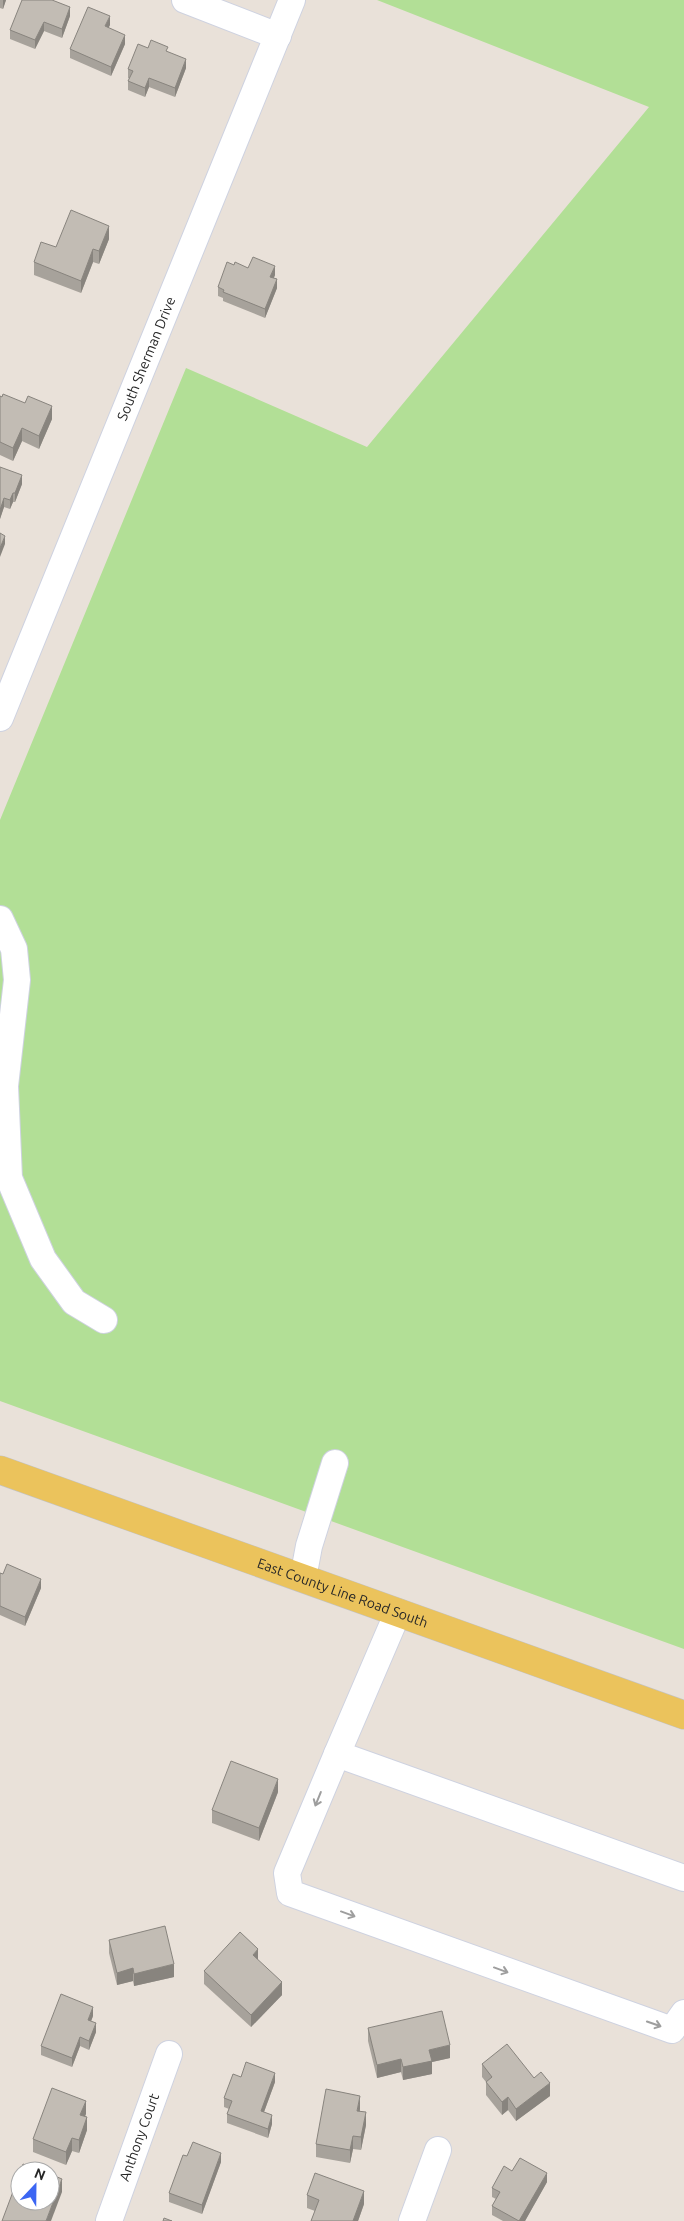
<svg xmlns="http://www.w3.org/2000/svg" width="684" height="2221" font-family="Ubuntu,sans-serif">
<style>
.green{fill:#b2df96}
.lines{fill:none;stroke-linecap:round;stroke-linejoin:round}
.minor-casing{stroke:#ced2e0;stroke-width:28}
.major-casing{stroke:#c3c3c3;stroke-width:29}
.minor{stroke:#fff;stroke-width:26}
.major{stroke:#ebc35c;stroke-width:28}
.wall{fill:#a7a29b}
.shaded-wall{fill:#88847e}
.building{fill:#c2bcb4;stroke:#88847e}
.oneway{stroke:#9e9e9e}
.labels{text-anchor:middle;dominant-baseline:central;stroke-width:5;stroke-linejoin:round;paint-order:stroke}
.street-label{font-size:14px;fill:#272727;stroke:#fff}
</style>
<rect width="100%" height="100%" fill="#e9e1d9"/>
<polygon class="green" points="377,0 684,0 684,1649 0,1401 0,820 186,368 367,447 649,107"/>
<g class="lines">
<g class="minor-casing">
<g id="minor">
<polyline points="185,0 278,36"/>
<path id="s1" d="M0 718 292 0"/>
<polyline points="0,919 14,949 17,980 5,1086 9,1178 43,1259 74,1302 104,1320"/>
<polyline points="303,1578 309,1546 335,1463"/>
<polyline points="398,1612 337,1754 684,1878"/>
<polyline points="337,1754 287,1873 290,1893 672,2030 684,2013"/>
<path id="s2" d="M109 2221 169 2054"/>
<polyline points="412,2221 438,2150"/>
</g>
</g>
<g class="major-casing">
<g id="major">
<path id="s3" d="M0 1470 684 1715"/>
</g>
</g>
<use href="#minor" class="minor"/>
<use href="#major" class="major"/>
</g>
<g class="wall">
<polygon points="0,0 6,0 3,9 0,8"/>
<polygon points="70,16 62,38 44,31 35,49 10,39 10,30"/>
<polygon points="110,25 108,28 125,44 111,76 70,58 70,49"/>
<polygon points="168,52 186,68 175,97 149,87 145,97 128,90 128,81 130,79 128,78 128,69"/>
<polygon points="109,239 99,264 93,262 81,293 34,275 34,262 56,247"/>
<polygon points="234,265 248,268 275,275 274,278 277,288 265,318 223,301 223,298 218,296 218,287"/>
<polygon points="0,396 52,419 39,449 22,441 13,461 0,455"/>
<polygon points="0,467 22,484 15,502 13,502 10,509 4,507 0,519"/>
<polygon points="0,1573 41,1588 25,1626 0,1615"/>
<polygon points="278,1792 259,1841 212,1823 212,1810"/>
<polygon points="109,1940 174,1977 134,1986 133,1981 117,1985 109,1953"/>
<polygon points="258,1960 282,1995 251,2027 204,1984 204,1971"/>
<polygon points="93,2016 91,2021 96,2032 89,2050 80,2046 72,2067 41,2055 41,2046"/>
<polygon points="368,2028 450,2058 432,2062 432,2074 403,2080 401,2072 377,2078 368,2041"/>
<polygon points="482,2064 534,2078 550,2096 516,2121 508,2110 502,2115 486,2095 486,2082 482,2077"/>
<polygon points="241,2077 275,2082 264,2112 272,2124 268,2138 227,2123 227,2114 229,2109 224,2107 224,2098"/>
<polygon points="360,2109 360,2111 366,2125 361,2150 353,2149 350,2163 316,2157 316,2144"/>
<polygon points="86,2114 85,2116 87,2130 79,2153 72,2151 66,2165 33,2152 33,2139"/>
<polygon points="187,2156 221,2162 202,2214 169,2202 169,2193"/>
<polygon points="512,2171 547,2182 525,2221 503,2221 492,2215 492,2206 496,2199 492,2197 492,2188"/>
<polygon points="307,2195 364,2204 358,2221 311,2221 315,2211 307,2208"/>
</g>
<g class="shaded-wall">
<polygon points="3,0 6,0 3,9"/>
<polygon points="70,7 70,16 62,38 62,29"/>
<polygon points="110,16 110,25 105,35 105,26"/>
<polygon points="44,22 44,31 35,49 35,40"/>
<polygon points="125,35 125,44 111,76 111,67"/>
<polygon points="186,59 186,68 175,97 175,88"/>
<polygon points="149,78 149,87 145,97 145,88"/>
<polygon points="109,226 109,239 99,264 99,251"/>
<polygon points="93,249 93,262 81,293 81,281"/>
<polygon points="275,266 275,275 270,285 270,277"/>
<polygon points="277,279 277,288 265,318 265,309"/>
<polygon points="52,406 52,419 39,449 39,436"/>
<polygon points="22,428 22,441 13,461 13,448"/>
<polygon points="22,475 22,484 15,502 15,493"/>
<polygon points="13,493 13,502 10,509 10,500"/>
<polygon points="4,498 4,507 0,519 0,510"/>
<polygon points="5,536 5,544 0,557 0,548"/>
<polygon points="41,1579 41,1588 25,1626 25,1617"/>
<polygon points="278,1779 278,1792 259,1841 259,1828"/>
<polygon points="258,1949 258,1962 253,1955"/>
<polygon points="174,1964 174,1977 134,1986 134,1974"/>
<polygon points="133,1968 133,1981 117,1985 117,1973"/>
<polygon points="282,1982 282,1995 251,2027 251,2015"/>
<polygon points="93,2007 93,2016 88,2029 88,2020"/>
<polygon points="96,2023 96,2032 89,2050 89,2041"/>
<polygon points="80,2037 80,2046 72,2067 72,2058"/>
<polygon points="450,2045 450,2058 432,2062 432,2074 403,2080 403,2067 429,2050"/>
<polygon points="401,2059 401,2072 377,2078 377,2065"/>
<polygon points="275,2073 275,2082 261,2120 261,2111"/>
<polygon points="550,2083 550,2096 516,2121 516,2109"/>
<polygon points="360,2096 360,2109 357,2124 357,2111"/>
<polygon points="508,2097 508,2110 502,2115 502,2102"/>
<polygon points="86,2101 86,2114 80,2128 80,2115"/>
<polygon points="366,2112 366,2125 361,2150 361,2137"/>
<polygon points="272,2115 272,2124 268,2138 268,2129"/>
<polygon points="87,2117 87,2130 79,2153 79,2140"/>
<polygon points="353,2136 353,2149 350,2163 350,2150"/>
<polygon points="72,2138 72,2151 66,2165 66,2152"/>
<polygon points="221,2153 221,2162 202,2214 202,2205"/>
<polygon points="547,2173 547,2182 525,2221 519,2221"/>
<polygon points="62,2179 62,2192 51,2221 46,2221"/>
<polygon points="364,2191 364,2204 358,2221 353,2221"/>
</g>
<g class="building">
<polygon points="22,0 52,0 70,7 62,29 44,22 35,40 10,30"/>
<polygon points="88,7 110,16 105,26 125,35 111,67 70,49"/>
<polygon points="151,40 168,47 166,51 186,59 175,88 149,78 145,88 128,81 133,71 128,69 138,44 148,48"/>
<polygon points="71,210 109,226 99,251 93,249 81,281 34,262 41,242 56,247"/>
<polygon points="253,257 275,266 270,277 277,279 265,309 223,292 224,290 218,287 227,262 234,265 235,262 248,268"/>
<polygon points="3,394 25,403 28,396 52,406 39,436 22,428 13,448 0,442 0,396 2,397"/>
<polygon points="0,467 22,475 15,493 13,493 10,500 4,498 0,510"/>
<polygon points="0,533 5,536 0,548"/>
<polygon points="7,1564 41,1579 25,1617 0,1606 0,1573 3,1574"/>
<polygon points="231,1761 278,1779 259,1828 212,1810"/>
<polygon points="165,1926 174,1964 134,1974 133,1968 117,1973 109,1940"/>
<polygon points="240,1932 258,1949 253,1955 282,1982 251,2015 204,1971"/>
<polygon points="61,1994 93,2007 88,2020 96,2023 89,2041 80,2037 72,2058 41,2046"/>
<polygon points="442,2011 450,2045 429,2050 432,2061 403,2067 401,2059 377,2065 368,2028"/>
<polygon points="507,2044 534,2078 541,2072 550,2083 516,2109 508,2097 502,2102 486,2082 492,2077 482,2064"/>
<polygon points="246,2062 275,2073 261,2111 272,2115 268,2129 227,2114 232,2101 224,2098 233,2074 241,2077"/>
<polygon points="52,2088 86,2101 80,2115 87,2117 79,2140 72,2138 66,2152 33,2139"/>
<polygon points="326,2089 360,2096 357,2111 366,2112 361,2137 353,2136 350,2150 316,2144"/>
<polygon points="193,2142 221,2153 202,2205 169,2193 183,2155 187,2156"/>
<polygon points="520,2158 547,2173 519,2221 492,2206 500,2192 492,2188 504,2166 512,2171"/>
<polygon points="23,2164 42,2171 21,2171"/>
<polygon points="20,2173 20,2201 50,2201 50,2174 62,2179 46,2221 2,2221"/>
<polygon points="315,2173 364,2191 353,2221 311,2221 319,2200 307,2195"/>
<polygon points="164,2218 172,2221 163,2221"/>
</g>
<defs><path id="oneway-shaft" d="M-6 0H5M1.5-3L5.5 0L1.5 3" fill="none" stroke-width="1.6" stroke-linecap="round" stroke-linejoin="round" transform="scale(1.25)"/></defs>
<g class="oneway">
<use href="#oneway-shaft" transform="translate(318 1799) rotate(112)"/>
<use href="#oneway-shaft" transform="translate(348 1914) rotate(20)"/>
<use href="#oneway-shaft" transform="translate(501 1970) rotate(20)"/>
<use href="#oneway-shaft" transform="translate(654 2024) rotate(19)"/>
</g>
<g class="labels">
<g class="street-label">
<text stroke="none"><textPath href="#s1" startOffset="388">South Sherman Drive</textPath></text>
<text stroke="none"><textPath href="#s3" startOffset="364">East County Line Road South</textPath></text>
<text stroke="none"><textPath href="#s2" startOffset="89">Anthony Court</textPath></text>
</g>
</g>
<g transform="translate(35 2186) rotate(22)"><circle r="24" fill="#ffffff" stroke="#a9a9a9"/>
<path d="M0-4L9 19L0 12L-9 19Z" fill="#3c66f3"/>
<text y="-8" font-size="14" font-weight="bold" text-anchor="middle" fill="#272727">N</text>
</g>
</svg>
